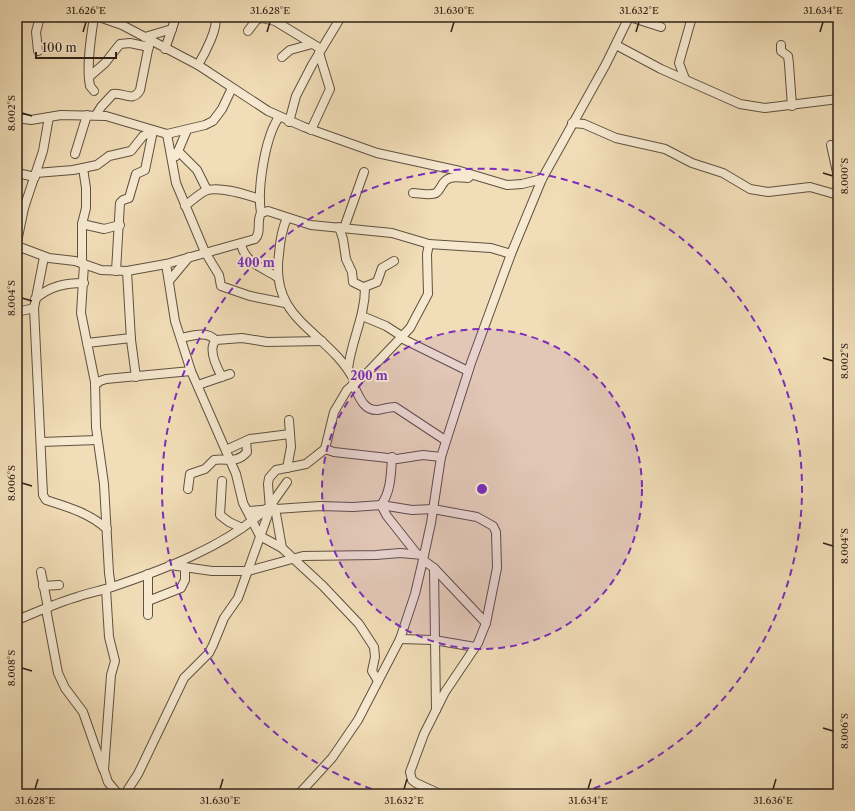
<svg xmlns="http://www.w3.org/2000/svg" width="855" height="811" font-family="'Libre Caslon Text',serif">
<style>
.lines{fill:none;stroke-linecap:round;stroke-linejoin:round}
.minor-casing{stroke:#5f5140;stroke-width:10}
.minor{stroke:#f6e9d0;stroke-width:8}
.ticks{fill:none;stroke:#2e2218;stroke-width:1.5}
.ring{fill:none;stroke:#7b2cbf;stroke-width:2;stroke-dasharray:7 5}
.centre{fill:#7b2cbf;stroke:#f6e9d0;stroke-width:2}
.ring-label{font-size:12px;text-anchor:middle;font-weight:bold;fill:#7b2cbf;stroke:#f6e9d0;stroke-width:4;stroke-linejoin:round;paint-order:stroke}
.neatline{fill:none;stroke:#2e2218;stroke-width:1.5}
.ticks-label{font-size:10px;text-anchor:middle;fill:#2e2218}
</style>
<rect width="100%" height="100%" fill="#f1ddb7"/>
<filter id="stains"><feTurbulence type="fractalNoise" baseFrequency=".005" numOctaves="4"/><feColorMatrix values="0 0 0 0 .2 0 0 0 0 .09 0 0 0 0 .02 0 0 0 .5 -.17"/></filter>
<radialGradient id="worn" r=".72"><stop offset=".6" stop-color="#630" stop-opacity="0"/><stop offset="1" stop-color="#630" stop-opacity=".3"/></radialGradient>
<g class="lines">
<g class="minor-casing">
<g id="minor">
<path d="M94 17C91 36 86 67 90 86L94 91"/>
<polyline points="99,17 122,25 198,65 268,111 304,127 377,153 460,171 507,185 522,184 542,179"/>
<polyline points="630,17 661,27"/>
<polyline points="248,31 257,19 262,18 275,21 321,49"/>
<polyline points="145,37 172,29"/>
<polyline points="616,45 661,69 740,104 765,108 838,99"/>
<polyline points="781,45 781,51 788,56 789,64 792,106"/>
<polyline points="165,49 176,17"/>
<polyline points="38,51 36,32 40,17"/>
<polyline points="282,57 290,50 312,44"/>
<path d="M198 65C204 55 219 27 215 17"/>
<polyline points="89,77 105,63 120,44 130,43 149,47"/>
<polyline points="685,79 679,63 692,17"/>
<path d="M96 115 101 107 113 94C124 92 133 103 140 90L150 40"/>
<polyline points="17,118 31,120 61,115 106,116 167,134 205,125 213,121 222,109 232,88"/>
<polyline points="289,122 296,96 312,65 341,17"/>
<polyline points="572,123 584,124 616,138 665,149 692,163 723,173 750,189 768,192 810,187 838,195"/>
<polyline points="311,130 330,89 319,53"/>
<polyline points="167,134 176,183 205,252 219,275 221,286 250,296 285,303"/>
<polyline points="831,145 838,177"/>
<polyline points="178,151 197,170 207,190"/>
<polyline points="75,154 87,115"/>
<polyline points="176,156 187,130"/>
<polyline points="17,173 35,177"/>
<polyline points="36,173 73,170 97,165 109,156 131,151 143,136 153,131"/>
<path d="M413 193C420 193 430 196 436 193 439 191 440 188 442 185 448 174 458 178 468 178L470 176"/>
<path d="M185 206C191 201 198 195 205 191 218 185 247 195 260 199"/>
<path d="M261 213C257 189 265 137 279 117"/>
<path d="M287 218C282 229 280 241 279 254 269 323 329 330 355 382"/>
<polyline points="82,224 104,229 120,225"/>
<path d="M339 227 343 239 346 259 352 272 353 282 365 288C365 317 351 341 348 369"/>
<polyline points="344,228 364,172"/>
<polyline points="17,242 24,208 43,151 49,117"/>
<path d="M241 244C245 263 262 267 277 277"/>
<path d="M17 246 49 258 75 261 101 270 127 271 166 264 255 239C262 232 256 222 261 213L268 211 274 213 311 225 392 233 429 244 491 248 511 254"/>
<path d="M44 257 34 308 43 495 46 500C68 507 89 513 107 529"/>
<polyline points="82,263 82,224 86,208 86,188 83,168"/>
<polyline points="84,264 81,313 95,382 96,427 104,484 109,573 111,587"/>
<polyline points="166,264 175,321 191,371 236,474 243,503 260,536 282,548"/>
<polyline points="116,271 120,203 123,200 129,198 136,174 145,170 153,131"/>
<polyline points="127,271 131,340 136,377"/>
<polyline points="169,281 189,257"/>
<polyline points="364,287 377,282 382,268 394,261"/>
<path d="M35 299C50 286 65 283 84 283"/>
<polyline points="17,312 34,308"/>
<polyline points="362,316 386,326 403,337"/>
<path d="M181 338C192 336 207 330 215 340"/>
<polyline points="401,338 468,371"/>
<polyline points="87,343 131,338"/>
<path d="M222 377C217 368 207 349 216 340L242 338 267 342 322 341"/>
<path d="M353 384C359 396 363 411 378 410 384 409 389 407 395 407L445 440"/>
<polyline points="95,385 100,381 106,379 191,371"/>
<polyline points="198,385 230,374"/>
<polyline points="41,442 97,440"/>
<polyline points="325,449 334,452 397,459 423,455 441,457"/>
<polyline points="226,450 250,439 290,434"/>
<path d="M392 457C391 473 391 492 381 505L387 516 417 554"/>
<polyline points="287,468 291,447 289,420"/>
<polyline points="222,481 220,515 229,522 242,528"/>
<path d="M188 489 190 474 205 469 214 460C226 458 237 464 247 452L246 441"/>
<polyline points="270,506 287,482"/>
<polyline points="275,508 282,548 323,586 359,624 374,647 375,657 372,671 378,681"/>
<polyline points="248,511 320,506 353,507 381,505 412,510 433,509 477,517 493,526 496,532 497,568 486,623 478,643 445,692 436,710"/>
<polyline points="423,560 434,568 486,623"/>
<polyline points="170,565 212,571 248,571 303,556 376,555 400,553 423,555"/>
<polyline points="434,568 436,710 424,734 410,772 412,780 416,783 440,794"/>
<polyline points="41,572 48,608"/>
<polyline points="148,574 148,615"/>
<polyline points="43,586 59,585"/>
<polyline points="106,589 109,637 115,661 111,675 104,770 108,782 118,794"/>
<polyline points="148,601 181,588 185,580 185,567"/>
<polyline points="46,609 58,673 65,688 83,712 103,769"/>
<path d="M17 620C37 612 56 603 77 597 88 593 100 591 112 587 163 570 226 546 266 509"/>
<polyline points="400,639 434,640 475,647"/>
<polyline points="125,794 138,774 184,678 209,653 213,645 224,618 238,598 270,509 268,484 269,478 276,470 306,464 325,449 334,412 347,390 369,371 410,328 428,294 427,254 429,244"/>
<polyline points="299,794 332,758 358,720 400,639 415,594 423,560 431,523 441,457 471,363 511,254 542,179 606,64 629,17"/>
</g>
</g>
<use href="#minor" class="minor"/>
</g>
<path class="ticks" d="M83 32 86 22M267 32 270 22M451 32 454 22M636 32 639 22M820 32 823 22M22 113 32 116M823 173 833 176M22 298 32 301M823 358 833 361M22 483 32 486M823 543 833 546M22 668 32 671M823 728 833 731M35 789 38 779M220 789 223 779M404 789 407 779M588 789 591 779M773 789 776 779"/>
<circle cx="482" cy="489" r="160" fill="#7b2cbf" fill-opacity=".12"/>
<g class="ring">
<circle cx="482" cy="489" r="160"/>
<path d="M383 793A320 320 0 1 1 581 793"/>
</g>
<circle cx="482" cy="489" r="6" class="centre"/>
<g class="ring-label">
<text x="256" y="267">400 m</text>
<text x="369" y="380">200 m</text>
</g>
<rect width="855" height="811" fill="none" stroke="#f1ddb7" stroke-width="44"/>
<path d="M36 52v6h80v-6" fill="none" stroke="#2e2218" stroke-width="2"/>
<text x="42" y="52" font-size="12" fill="#2e2218" stroke="#f6e9d0" stroke-width="3" paint-order="stroke">100 m</text>
<rect x="22" y="22" width="811" height="767" class="neatline"/>
<g class="ticks-label">
<text x="86" y="14">31.626°E</text>
<text x="270" y="14">31.628°E</text>
<text x="454" y="14">31.630°E</text>
<text x="639" y="14">31.632°E</text>
<text x="823" y="14">31.634°E</text>
<text transform="translate(11 113) rotate(-90)" y="4">8.002°S</text>
<text transform="translate(844 176) rotate(-90)" y="4">8.000°S</text>
<text transform="translate(11 298) rotate(-90)" y="4">8.004°S</text>
<text transform="translate(844 361) rotate(-90)" y="4">8.002°S</text>
<text transform="translate(11 483) rotate(-90)" y="4">8.006°S</text>
<text transform="translate(844 546) rotate(-90)" y="4">8.004°S</text>
<text transform="translate(11 668) rotate(-90)" y="4">8.008°S</text>
<text transform="translate(844 731) rotate(-90)" y="4">8.006°S</text>
<text x="35" y="804">31.628°E</text>
<text x="220" y="804">31.630°E</text>
<text x="404" y="804">31.632°E</text>
<text x="588" y="804">31.634°E</text>
<text x="773" y="804">31.636°E</text>
</g>
<rect width="100%" height="100%" filter="url(#stains)"/>
<rect width="100%" height="100%" fill="url(#worn)"/>
</svg>
